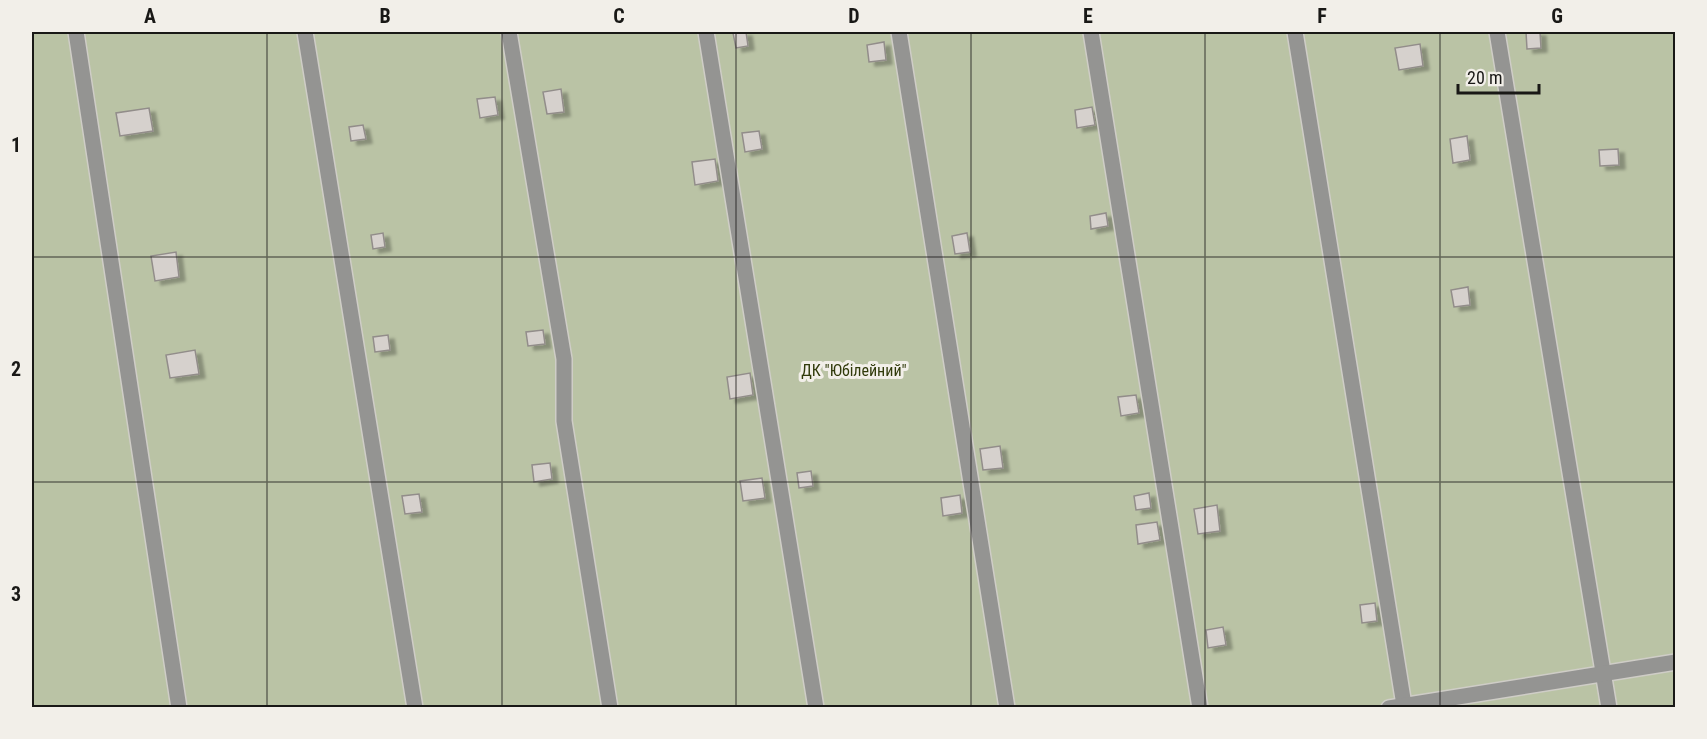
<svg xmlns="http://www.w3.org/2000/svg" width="1707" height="739" font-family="'Roboto Condensed',sans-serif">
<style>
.green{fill:#bac3a5}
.building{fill:#d6d1cd;stroke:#928d8a;stroke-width:1.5;filter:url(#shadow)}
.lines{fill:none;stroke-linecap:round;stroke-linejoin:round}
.service-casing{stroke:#cfcdc7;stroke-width:18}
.service{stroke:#949492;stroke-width:15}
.grid{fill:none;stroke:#191816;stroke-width:1.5;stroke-opacity:0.55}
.labels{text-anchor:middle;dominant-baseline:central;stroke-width:6;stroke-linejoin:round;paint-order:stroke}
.park-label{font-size:16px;fill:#303a0a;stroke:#f2efe9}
.neatline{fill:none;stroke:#191816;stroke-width:2}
.grid-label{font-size:20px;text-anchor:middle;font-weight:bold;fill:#191816}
</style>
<defs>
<filter id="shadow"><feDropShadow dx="6" dy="4" stdDeviation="1.5" flood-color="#0004"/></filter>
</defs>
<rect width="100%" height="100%" fill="#f2efe9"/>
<rect class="green" x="32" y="32" width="1643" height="675"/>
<g class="building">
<polygon points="746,32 748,46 736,48 733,33"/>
<polygon points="1526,32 1540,32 1541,48 1527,49"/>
<polygon points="884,42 886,60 869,62 867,45"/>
<polygon points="1420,44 1423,66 1399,70 1395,48"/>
<polygon points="561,89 564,112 547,114 543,92"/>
<polygon points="495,97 498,115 480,118 477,99"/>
<polygon points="1092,107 1095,125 1077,128 1075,110"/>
<polygon points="149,108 153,131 120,136 116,113"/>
<polygon points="363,125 366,139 351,141 349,127"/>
<polygon points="759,131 762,149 745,152 742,133"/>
<polygon points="1467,136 1470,160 1453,163 1450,139"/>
<polygon points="1618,149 1619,165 1600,166 1599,150"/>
<polygon points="715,159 718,181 695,185 692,162"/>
<polygon points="1106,213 1108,226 1091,229 1090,216"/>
<polygon points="383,233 385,247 373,249 371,235"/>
<polygon points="967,233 970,252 955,254 952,236"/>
<polygon points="176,252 179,277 155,281 151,256"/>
<polygon points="1468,287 1470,305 1454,307 1451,290"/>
<polygon points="543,330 545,344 528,346 526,332"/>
<polygon points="388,335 390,350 375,352 373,337"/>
<polygon points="195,350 199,374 170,378 166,355"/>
<polygon points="750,373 753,395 730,399 727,377"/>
<polygon points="1136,395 1139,413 1121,416 1118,397"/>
<polygon points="1000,446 1003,468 983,470 980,449"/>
<polygon points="550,463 552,479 534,482 532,465"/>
<polygon points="811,471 813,486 799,488 797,473"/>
<polygon points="762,478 765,498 743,501 740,481"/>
<polygon points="1149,493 1151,508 1136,510 1134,496"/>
<polygon points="419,494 422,512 405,514 402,496"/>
<polygon points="960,495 962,513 943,516 941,498"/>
<polygon points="1217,505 1220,531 1198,534 1194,509"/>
<polygon points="1157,522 1160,540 1138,544 1136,525"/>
<polygon points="1375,603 1377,621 1362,623 1360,605"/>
<polygon points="1223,627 1226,645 1208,648 1206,630"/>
</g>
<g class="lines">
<g class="service-casing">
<g id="service">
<polyline points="76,32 179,708"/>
<polyline points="305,32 415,708"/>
<polyline points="509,32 564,359 564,421 610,708"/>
<polyline points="706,32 816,708"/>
<polyline points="899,32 1007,708"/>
<polyline points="1091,32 1200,708"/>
<polyline points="1295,32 1404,705"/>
<polyline points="1497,32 1609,708"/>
<polyline points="1389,708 1676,662"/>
</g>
</g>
<use href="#service" class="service"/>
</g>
<path class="grid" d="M267 32V708M502 32V708M736 32V708M971 32V708M1205 32V708M1440 32V708M32 257H1676M32 482H1676"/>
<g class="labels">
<g class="park-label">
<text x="854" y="370">ДК "Юбілейний"</text>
</g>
</g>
<rect width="1707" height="739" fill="none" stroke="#f2efe9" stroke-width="66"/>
<path d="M1458 84v9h81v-9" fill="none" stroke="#191816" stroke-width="3"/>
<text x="1467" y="84" font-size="18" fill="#191816" stroke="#f2efe9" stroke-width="4.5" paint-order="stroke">20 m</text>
<rect x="33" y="33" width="1641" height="673" class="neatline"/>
<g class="grid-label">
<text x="150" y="23">A</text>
<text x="385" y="23">B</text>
<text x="619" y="23">C</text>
<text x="854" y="23">D</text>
<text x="1088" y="23">E</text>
<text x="1322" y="23">F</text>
<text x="1557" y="23">G</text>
<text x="16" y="152">1</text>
<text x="16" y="376">2</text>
<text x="16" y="601">3</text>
</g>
</svg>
